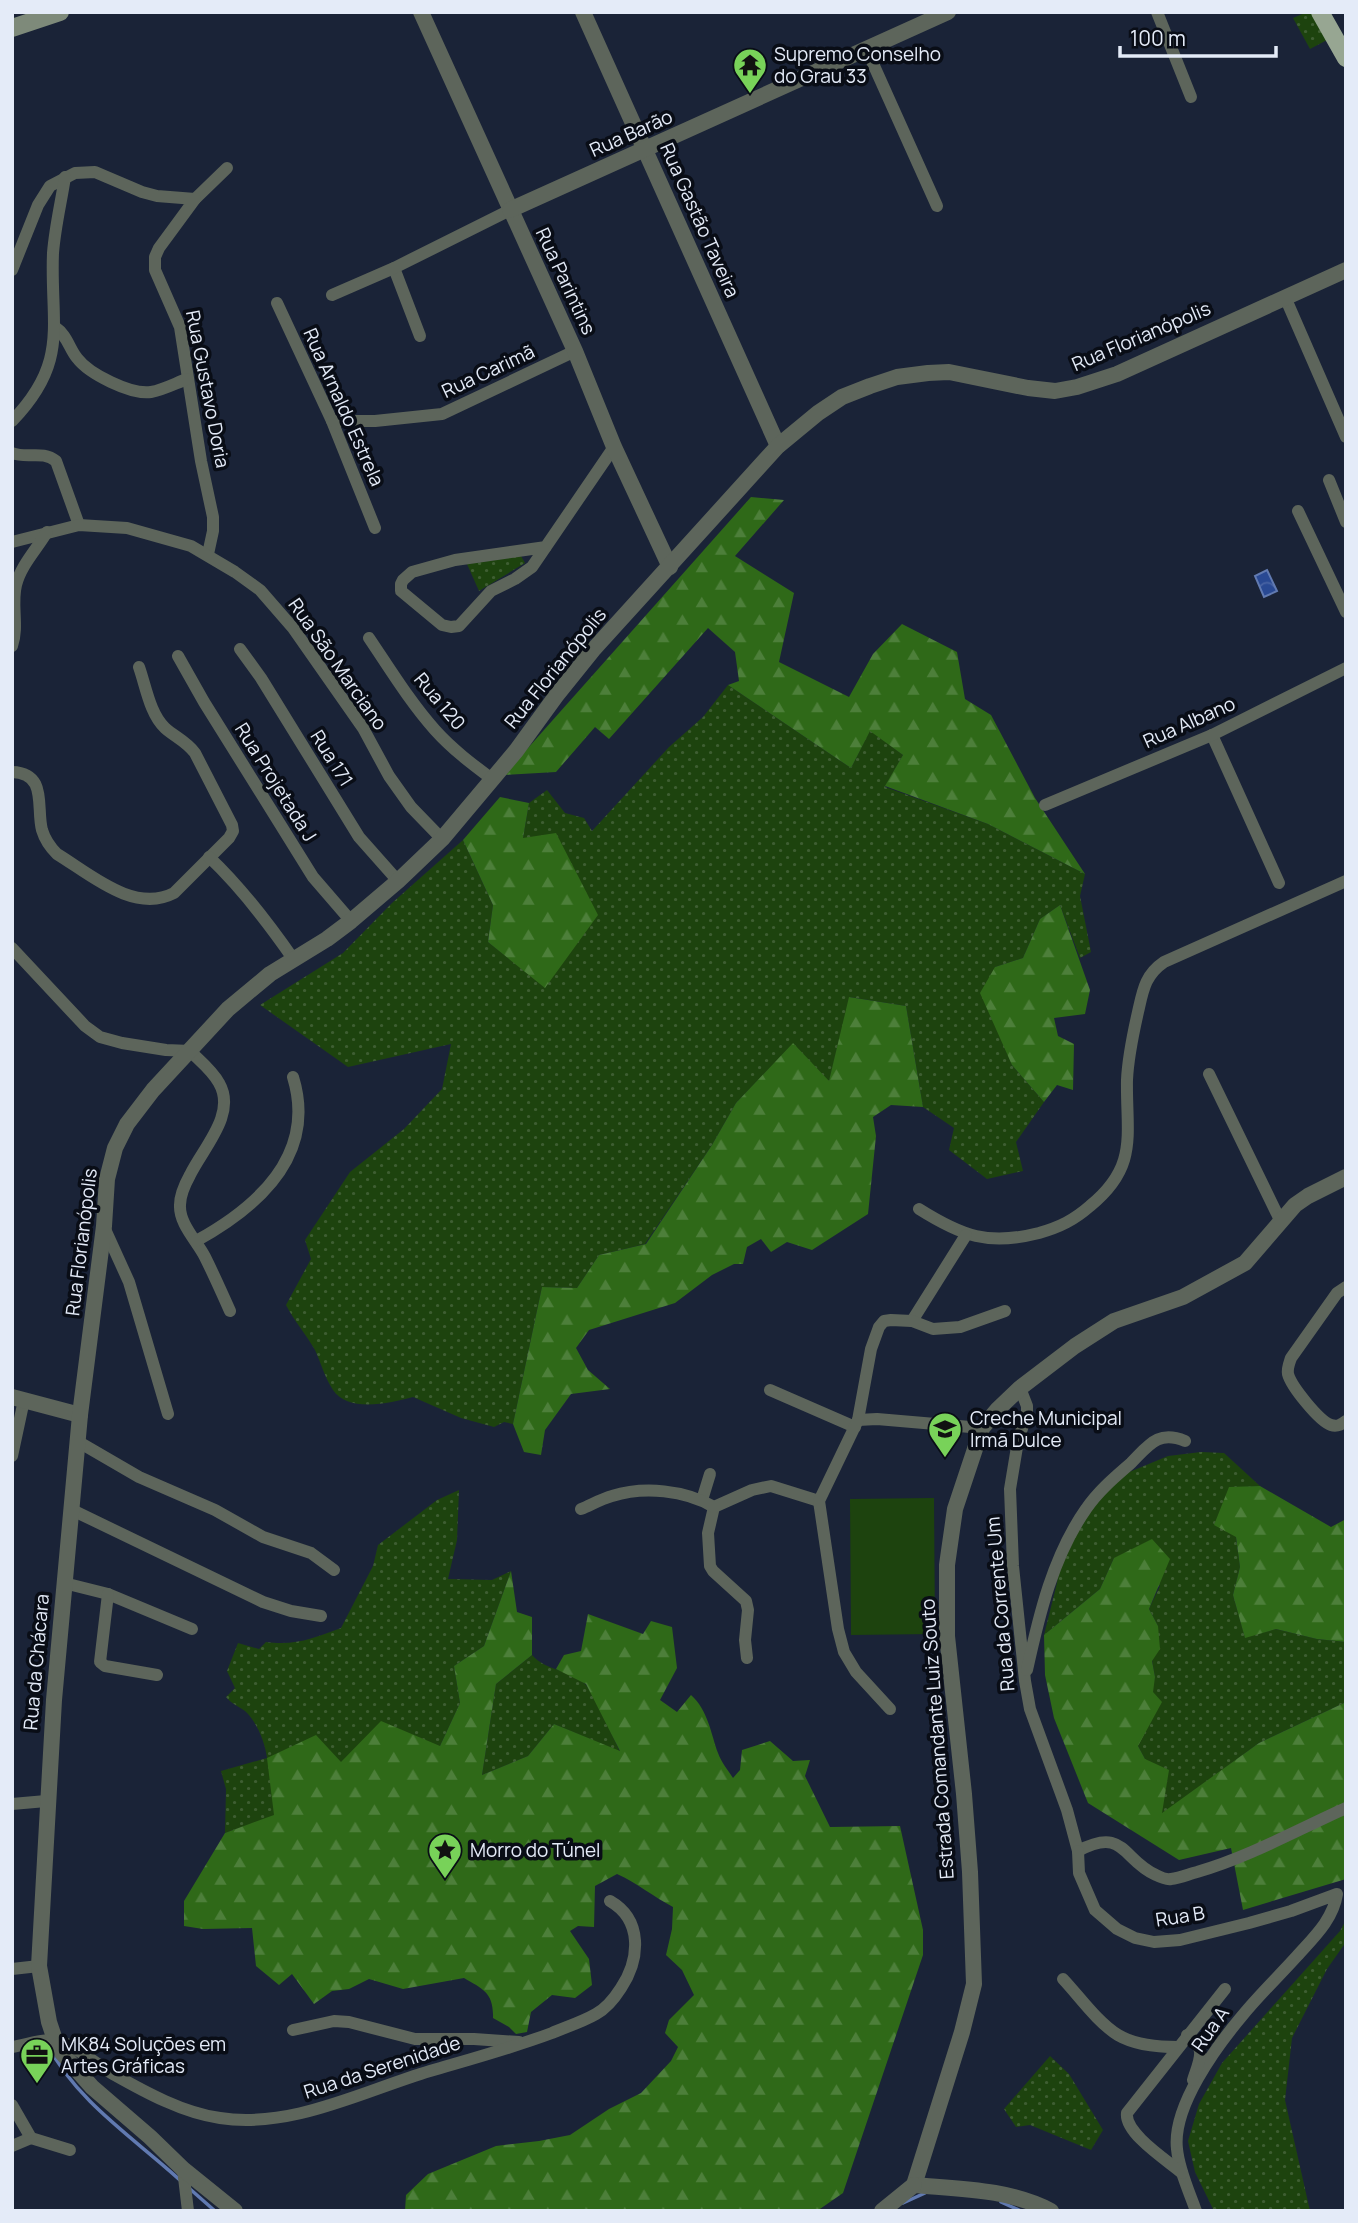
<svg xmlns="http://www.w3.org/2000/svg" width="1358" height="2223" font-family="Manrope,sans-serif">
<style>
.green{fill:url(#green-dots)}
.forest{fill:url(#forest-firs)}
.pitch{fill:#1d430e}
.water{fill:url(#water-waves);stroke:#617ab1;stroke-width:2}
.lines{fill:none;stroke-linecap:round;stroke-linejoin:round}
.stream{stroke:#617ab1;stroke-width:3.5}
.minor{stroke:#5d655b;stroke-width:12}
.tertiary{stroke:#5d655b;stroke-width:16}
.secondary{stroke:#7e8a7a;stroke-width:18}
.primary{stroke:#97a692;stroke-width:18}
.labels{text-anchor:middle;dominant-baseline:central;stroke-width:7;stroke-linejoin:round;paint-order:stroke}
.poi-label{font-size:19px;fill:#e4ebf8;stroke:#090d16;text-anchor:start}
.street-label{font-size:19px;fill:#e4ebf8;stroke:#090d16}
</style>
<defs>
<pattern id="green-dots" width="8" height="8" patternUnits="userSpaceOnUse" patternTransform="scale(1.75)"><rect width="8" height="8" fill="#1d430e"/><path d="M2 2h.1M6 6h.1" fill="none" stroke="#3e5e32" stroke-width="1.8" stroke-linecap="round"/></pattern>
<pattern id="forest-firs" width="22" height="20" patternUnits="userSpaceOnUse" patternTransform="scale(1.75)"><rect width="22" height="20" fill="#2f6918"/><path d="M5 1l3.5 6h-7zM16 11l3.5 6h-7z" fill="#4d7f3a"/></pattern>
<pattern id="water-waves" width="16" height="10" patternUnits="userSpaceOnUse" patternTransform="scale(1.75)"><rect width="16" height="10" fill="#294993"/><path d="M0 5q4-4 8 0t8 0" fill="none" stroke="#4863a3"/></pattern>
</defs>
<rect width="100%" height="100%" fill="#1a2337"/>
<g class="green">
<polygon points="1307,12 1313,12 1329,39 1310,49 1293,18"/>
<polygon points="521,556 525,563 479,591 467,564"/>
<path d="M728 685 851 768 870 730 903 755 885 787 988 824 1085 874 1080 896 1091 952 1080 958 1060 905 1040 919 1023 958 995 967 1012 1065 1044 1102 1016 1142 1023 1171 987 1179 949 1150 954 1128 923 1107 906 1006 850 997 829 1082 793 1044 736 1103 712 1145 645 1244 599 1255 577 1288 542 1287 513 1424 504 1422 494 1427 461 1418 413 1397C390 1403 348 1413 333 1390 325 1378 321 1363 315 1350 306 1334 294 1321 286 1305L311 1259 305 1240 350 1172 404 1129 442 1089 451 1044 348 1067 260 1005 343 953 392 903 463 840 493 905 488 942 545 987 523 838 529 803 547 790 565 813 584 818 592 831 669 747 703 717Z"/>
<polygon points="1201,1452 1224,1453 1260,1486 1229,1488 1240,1567 1233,1595 1245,1637 1276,1629 1317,1639 1346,1642 1346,1702 1259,1743 1162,1814 1145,1759 1138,1746 1155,1677 1152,1660 1158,1626 1149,1609 1160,1586 1114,1558 1100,1589 1044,1635 1057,1583 1062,1549 1098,1485 1168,1456"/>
<path d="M459 1490 457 1540 448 1579 492 1580 511 1571 484 1646 454 1666 460 1703 440 1746 341 1762 274 1816 225 1833 226 1789 221 1771 267 1758C265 1742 257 1722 245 1711 238 1706 232 1704 226 1697L235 1688 227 1671 238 1643 259 1649 266 1642C296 1646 314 1638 341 1628L373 1566 378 1545 437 1500Z"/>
<path d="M532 1655C546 1671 568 1669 584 1683 592 1689 614 1739 620 1752L554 1724 528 1756 482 1775 496 1684Z"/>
<polygon points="1346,1920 1346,1942 1327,1969 1292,2038 1285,2100 1310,2211 1214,2211 1195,2172 1188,2141 1199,2104 1222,2063 1340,1931"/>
<polygon points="1050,2056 1069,2074 1103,2130 1091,2150 1030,2125 1016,2127 1004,2109"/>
</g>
<g class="forest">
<polygon points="751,497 784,500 735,556 794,593 779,662 849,697 873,654 902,624 957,652 965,699 991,715 1035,798 1085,874 988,824 885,786 903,755 870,731 851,768 728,685 739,681 735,652 708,628 609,739 595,727 556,772 504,775"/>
<polygon points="500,797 529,803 523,838 556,833 598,915 545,988 488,942 493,905 463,840"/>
<polygon points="1060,905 1090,990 1085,1014 1054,1018 1058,1036 1074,1044 1073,1090 1057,1085 1044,1102 1012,1065 980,993 995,967 1023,958 1040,919"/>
<polygon points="849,997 906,1006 923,1107 891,1105 873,1117 876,1136 868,1214 812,1250 787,1242 771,1252 761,1239 747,1247 743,1264 734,1264 712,1275 675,1303 589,1330 576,1348 588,1370 610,1389 571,1394 545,1430 541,1455 524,1452 513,1424 542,1287 577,1288 599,1255 646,1244 712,1145 736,1103 793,1043 829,1081"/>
<polygon points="1260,1486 1331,1527 1346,1519 1346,1642 1317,1639 1276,1629 1245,1638 1233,1595 1240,1567 1236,1537 1214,1525 1229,1487"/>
<polygon points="1152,1539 1170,1559 1149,1609 1158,1626 1160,1649 1152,1661 1155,1677 1153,1692 1162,1702 1138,1746 1145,1759 1169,1770 1162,1813 1259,1743 1346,1702 1346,1879 1243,1910 1231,1848 1179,1860 1088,1803 1054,1718 1045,1675 1044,1635 1100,1589 1114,1558"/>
<path d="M511 1571 517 1612 532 1617V1655L496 1684 482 1775 528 1756 554 1724 620 1751 586 1684 556 1669 564 1655 581 1651 588 1614 643 1634 651 1621 672 1627 677 1668 660 1700 677 1712 691 1695C708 1710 711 1734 718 1753 721 1762 728 1770 733 1778L740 1770 742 1750 770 1741 793 1761 810 1760 805 1776 830 1827 900 1826 923 1930V1955L843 2193 817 2211H405L406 2195 428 2174 496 2146 539 2141 570 2135 609 2109 641 2093 671 2061 678 2047 665 2033 669 2020 694 1995 682 1970 666 1955 672 1929 673 1907C654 1897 637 1883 617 1874L595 1886 594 1927 578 1926 570 1931 589 1959 592 1985 575 1998 552 1995 531 2012 527 2032 516 2034 509 2027 493 2018C494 1993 483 1989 464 1978L403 1989 369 1979 349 1989 332 1991 314 2004 292 1974 279 1985 256 1966 252 1928 203 1929 184 1926V1901L225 1833 274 1815 267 1758 316 1735 341 1762 381 1721 440 1746 460 1703 454 1666 484 1646Z"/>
</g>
<polygon class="pitch" points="934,1498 935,1634 851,1635 850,1499"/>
<polygon class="water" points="1267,570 1277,591 1264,597 1255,576"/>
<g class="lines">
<g class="stream">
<path d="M47 2044C77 2102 134 2138 181 2181"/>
<polyline points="190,2189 215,2211"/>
<polyline points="1001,2202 1021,2211"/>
<polyline points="903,2203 925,2193"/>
</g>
<g class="minor">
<polyline points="1157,12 1191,97"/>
<polyline points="866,48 937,206"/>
<polyline points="195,199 227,168"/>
<polyline points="394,268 420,336"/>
<polyline points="12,270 38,205 50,186 75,173 95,172 142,192 157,196 195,199 159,248 155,257 155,270 180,327 201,461 213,517 213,531 208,554"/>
<polyline points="332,295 394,268 510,210"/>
<polyline points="1285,297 1346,437"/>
<polyline points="277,303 332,421 375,528"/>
<path d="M55 327C67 335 69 348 77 358 89 374 131 395 151 392 163 390 176 383 187 379"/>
<path d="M12 421C70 361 50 325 53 253 55 227 61 203 65 177"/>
<polyline points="332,421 375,421 442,414 575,351"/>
<path d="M12 453C28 459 42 450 56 461L79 525"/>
<polyline points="1329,480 1346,522"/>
<polyline points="1298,511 1346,612"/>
<polyline points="12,542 79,525 127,528 191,546 235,572 260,590 293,628 363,728 389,776 411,807 442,839"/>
<polyline points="546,547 455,560 412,572 403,580 401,584 401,591 442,625 451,627 459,626 491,591 515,579 532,567 614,447"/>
<path d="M369 638C390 669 410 702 435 730 452 749 472 764 492 779"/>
<path d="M12 646C19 626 11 605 16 585 21 565 37 549 47 532"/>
<polyline points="240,649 261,678 359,837 398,881"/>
<polyline points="178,656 204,702 313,877 351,921"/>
<polyline points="1212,735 1279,883"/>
<path d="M12 772C48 773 36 808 42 830 45 840 50 847 57 854 90 874 134 914 174 893L229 838 233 831 232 825 195 753C186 741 175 737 165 728 150 714 146 687 139 667"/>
<polyline points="1045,805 1212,735 1346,668"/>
<path d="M209 857C242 888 269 924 294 960"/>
<path d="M12 948 85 1026 100 1037 122 1043 166 1050 190 1051C200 1061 212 1070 219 1083 237 1114 203 1148 190 1175 185 1184 180 1194 180 1205 179 1224 197 1241 205 1257 214 1275 222 1293 230 1311"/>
<polyline points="1209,1074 1281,1222"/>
<path d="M919 1209C962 1236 988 1246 1039 1233 1060 1227 1074 1220 1090 1206 1139 1166 1126 1135 1127 1080 1128 1057 1133 1034 1138 1012 1143 990 1145 975 1164 962L1346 881"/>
<polyline points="104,1227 129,1282 168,1414"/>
<path d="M196 1241C258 1207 317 1155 293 1077"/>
<path d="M1346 1287 1337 1293 1291 1358C1289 1364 1287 1368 1288 1374 1291 1386 1319 1421 1331 1425 1337 1427 1341 1425 1346 1421"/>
<polyline points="912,1321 966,1235"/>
<path d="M1020 1388 1027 1406V1413L1018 1441 1010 1489 1013 1566 1025 1681 1030 1709 1067 1810 1078 1851C1125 1826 1122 1860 1156 1875 1160 1877 1166 1880 1171 1879 1180 1878 1189 1874 1197 1872 1249 1857 1297 1830 1346 1808"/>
<polyline points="770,1390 855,1427"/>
<polyline points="858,1420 877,1419 982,1428"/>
<polyline points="77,1441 139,1477 215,1510 263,1537 311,1553 334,1570"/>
<polyline points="12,1456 24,1400"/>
<polyline points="702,1500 710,1474"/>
<polyline points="714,1507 708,1533 710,1566 713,1571 746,1601 748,1610 745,1640 747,1658"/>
<polyline points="70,1509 263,1602 291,1611 321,1616"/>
<path d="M581 1509C591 1505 601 1499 612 1496 644 1486 685 1490 714 1507L752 1490 771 1486 819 1501"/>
<polyline points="64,1583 108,1594 192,1629"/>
<polyline points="108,1594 100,1662 105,1666 157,1675"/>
<path d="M1027 1670C1039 1615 1053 1556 1086 1509 1098 1491 1115 1477 1131 1463 1149 1445 1158 1430 1185 1441"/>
<polyline points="890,1709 856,1672 844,1652 838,1629 819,1501 858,1420 871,1349 879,1327 884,1321 891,1320 912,1321 933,1329 960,1327 1005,1311"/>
<polyline points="12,1804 46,1801"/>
<path d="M1078 1851 1079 1873 1095 1910 1117 1929 1135 1938 1154 1942 1180 1940 1249 1923 1291 1911 1337 1894C1333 1920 1313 1938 1297 1956 1279 1976 1259 1995 1242 2016 1216 2047 1172 2107 1177 2149 1179 2170 1189 2191 1196 2211"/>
<polyline points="12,1969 39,1966"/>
<path d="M1063 1979C1079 1996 1098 2023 1118 2035 1135 2045 1159 2047 1178 2047"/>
<polyline points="293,2030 334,2021 349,2022 415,2039 474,2039 519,2042"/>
<path d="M1187 2035C1208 2047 1199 2061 1193 2080"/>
<path d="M12 2047C25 2045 41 2039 54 2040 68 2040 99 2066 113 2074 145 2092 183 2113 220 2118 292 2129 363 2091 430 2071 471 2059 512 2048 552 2033 566 2027 582 2022 596 2014 607 2008 614 1999 621 1988 640 1959 643 1920 610 1901"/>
<polyline points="12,2105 31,2138 70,2150"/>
<polyline points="12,2146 31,2138"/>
<polyline points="183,2169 188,2211"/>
<path d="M1182 2173C1168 2161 1124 2133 1127 2113L1225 1989"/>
</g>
<g class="tertiary">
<polyline points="421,12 575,351 614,447 670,567"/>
<polyline points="583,12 778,446"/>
<polyline points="510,210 948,12"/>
<polyline points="12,1397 80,1415"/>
<polyline points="914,2185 962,2032 974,1984 970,1872 964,1794 947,1636 947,1565 955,1509 982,1428 998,1409 1020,1388 1075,1346 1114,1321 1183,1297 1245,1263 1295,1205 1308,1196 1346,1177"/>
<path d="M914 2185C960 2189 1009 2189 1051 2211"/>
<polyline points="235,2211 183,2169 150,2137 92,2087 62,2053 55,2040 49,2022 39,1966 54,1700 80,1415 104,1226 107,1179 115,1148 127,1124 153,1090 228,1009 270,974 327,939 351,921 398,881 442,839 516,751 556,696 593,650 778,446 818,413 842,397 870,386 897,377 928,373 949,372 1028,388 1055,391 1077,387 1117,374 1346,270"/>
<polyline points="882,2211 914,2185"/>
</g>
<polyline class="secondary" points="12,28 60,12"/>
<polyline class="primary" points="1320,12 1346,58"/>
</g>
<defs>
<g id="temple-pin" transform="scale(1.75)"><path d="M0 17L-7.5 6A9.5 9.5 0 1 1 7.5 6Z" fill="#78d259" stroke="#090d16"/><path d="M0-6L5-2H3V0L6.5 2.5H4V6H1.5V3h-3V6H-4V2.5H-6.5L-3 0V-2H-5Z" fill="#111"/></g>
<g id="school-pin" transform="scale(1.75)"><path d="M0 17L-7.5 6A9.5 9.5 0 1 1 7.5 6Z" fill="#78d259" stroke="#090d16"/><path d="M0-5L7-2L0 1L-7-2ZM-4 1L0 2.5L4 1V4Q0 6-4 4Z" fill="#111"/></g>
<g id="sight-pin" transform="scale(1.75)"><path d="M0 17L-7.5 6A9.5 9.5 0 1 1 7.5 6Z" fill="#78d259" stroke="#090d16"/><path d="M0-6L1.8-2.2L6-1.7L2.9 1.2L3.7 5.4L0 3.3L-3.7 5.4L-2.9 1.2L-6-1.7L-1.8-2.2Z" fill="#111"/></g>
<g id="office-pin" transform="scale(1.75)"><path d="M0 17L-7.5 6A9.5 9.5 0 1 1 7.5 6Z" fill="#78d259" stroke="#090d16"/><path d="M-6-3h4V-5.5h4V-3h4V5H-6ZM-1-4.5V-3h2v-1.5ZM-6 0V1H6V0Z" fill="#111"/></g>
</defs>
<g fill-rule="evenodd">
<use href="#temple-pin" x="750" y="65"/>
<use href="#school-pin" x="945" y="1429"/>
<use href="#sight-pin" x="445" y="1850"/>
<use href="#office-pin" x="37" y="2055"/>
</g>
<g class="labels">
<g class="poi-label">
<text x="774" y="54">Supremo Conselho<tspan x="774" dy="22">do Grau 33</tspan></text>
<text x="970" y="1418">Creche Municipal<tspan x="970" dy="22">Irmã Dulce</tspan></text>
<text x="470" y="1850">Morro do Túnel</text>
<text x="61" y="2044">MK84 Soluções em<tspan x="61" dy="22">Artes Gráficas</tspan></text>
</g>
<g class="street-label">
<text transform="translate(631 133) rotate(-24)">Rua Barão</text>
<text transform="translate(700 220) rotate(66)">Rua Gastão Taveira</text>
<text transform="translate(566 281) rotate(65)">Rua Parintins</text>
<text transform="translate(1141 336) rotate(-23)">Rua Florianópolis</text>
<text transform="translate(488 371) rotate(-25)">Rua Carimã</text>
<text transform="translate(208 389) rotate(79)">Rua Gustavo Doria</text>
<text transform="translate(344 407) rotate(66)">Rua Arnaldo Estrela</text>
<text transform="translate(338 664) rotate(55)">Rua São Marciano</text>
<text transform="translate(555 668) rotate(-51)">Rua Florianópolis</text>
<text transform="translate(440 701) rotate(50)">Rua 120</text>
<text transform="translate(1189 722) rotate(-24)">Rua Albano</text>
<text transform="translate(332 758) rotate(58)">Rua 171</text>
<text transform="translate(276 782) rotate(58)">Rua Projetada J</text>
<text transform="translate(81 1242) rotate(-83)">Rua Florianópolis</text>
<text transform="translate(1000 1604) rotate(-95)">Rua da Corrente Um</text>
<text transform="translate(36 1662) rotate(-85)">Rua da Chácara</text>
<text transform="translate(937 1739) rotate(-94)">Estrada Comandante Luiz Souto</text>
<text transform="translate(1180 1916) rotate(-9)">Rua B</text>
<text transform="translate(1210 2029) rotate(-55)">Rua A</text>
<text transform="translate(382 2067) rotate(-18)">Rua da Serenidade</text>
</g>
</g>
<rect width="1358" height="2223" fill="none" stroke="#e4ebf8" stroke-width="28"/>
<path d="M1120 46v10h156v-10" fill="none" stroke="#e4ebf8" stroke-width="3.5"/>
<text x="1130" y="46" font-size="21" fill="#e4ebf8" stroke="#090d16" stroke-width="5" paint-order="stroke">100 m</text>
</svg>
